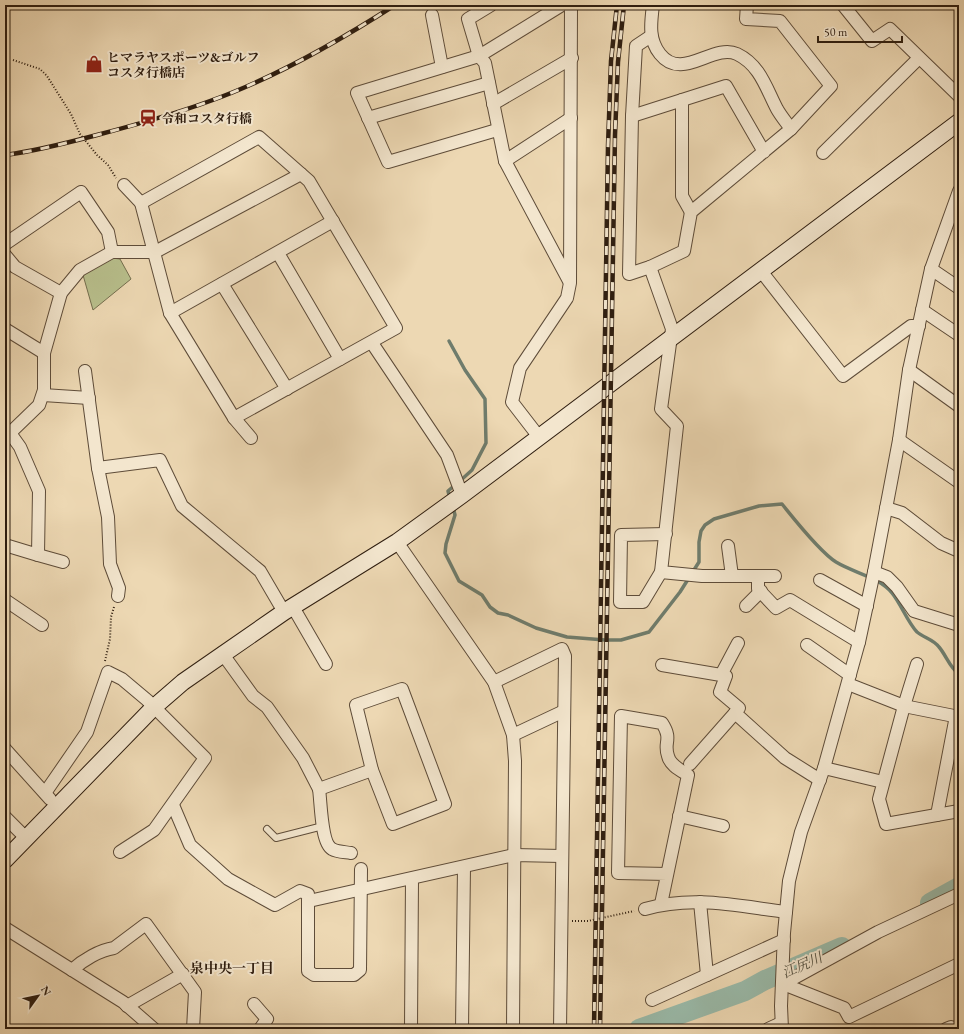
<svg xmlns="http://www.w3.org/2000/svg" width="964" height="1034" font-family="'EB Garamond','Noto Serif JP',serif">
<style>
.green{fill:#b8bf8c;stroke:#746e4e}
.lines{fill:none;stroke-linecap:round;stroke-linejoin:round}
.stream{stroke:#6f7c6c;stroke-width:3.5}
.river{stroke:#9abaa9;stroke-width:20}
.lane-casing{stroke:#5e4c39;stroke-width:8}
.street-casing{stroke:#5e4c39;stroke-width:14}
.secondary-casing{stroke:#2f1e10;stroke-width:18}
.path{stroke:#2f1e10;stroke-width:2;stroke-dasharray:1 2;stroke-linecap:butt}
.lane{stroke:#f3e6ce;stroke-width:6}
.street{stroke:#f3e6ce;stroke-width:12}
.secondary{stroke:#f3e6ce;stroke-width:16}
.rail-casing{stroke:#2f1e10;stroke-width:4.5}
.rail{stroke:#f3e6ce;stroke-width:3;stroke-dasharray:9;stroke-linecap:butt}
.labels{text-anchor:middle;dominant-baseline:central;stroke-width:4;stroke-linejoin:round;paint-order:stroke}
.poi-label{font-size:13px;font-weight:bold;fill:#2f1e10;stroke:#f3e6ce;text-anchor:start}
.water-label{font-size:14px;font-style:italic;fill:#4f4d3e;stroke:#f3e6ce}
.neighbourhood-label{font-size:14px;font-weight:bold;fill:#2f1e10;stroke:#f3e6ce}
</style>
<rect width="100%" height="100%" fill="#edd8b3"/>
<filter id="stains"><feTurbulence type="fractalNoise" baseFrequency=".005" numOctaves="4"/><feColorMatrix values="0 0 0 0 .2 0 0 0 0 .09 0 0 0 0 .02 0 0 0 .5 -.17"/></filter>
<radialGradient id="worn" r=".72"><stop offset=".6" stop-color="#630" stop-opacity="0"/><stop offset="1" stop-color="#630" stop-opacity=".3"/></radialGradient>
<polygon class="green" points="112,258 120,259 131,279 93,310 83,275 105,259"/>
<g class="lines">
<g class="stream">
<polyline points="449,341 465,370 485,399 486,443 472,470 460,481"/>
<polyline points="450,499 448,491 455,485"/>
<path d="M453 507 455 515 446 544 445 553 459 581 482 595 490 607 498 613 508 615 536 628 567 637 605 640H621L649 632 680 592 699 562V542L701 531 705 525 714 519 759 506 782 504C795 520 819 551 836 562 854 573 879 577 892 593 901 604 908 623 917 632 924 638 933 639 939 647 946 655 950 668 959 674"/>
</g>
<g class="river">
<polyline points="930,903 959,887"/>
<polyline points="639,1029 745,991 765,980 842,947"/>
</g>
<g class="lane-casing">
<polyline id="lane" points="267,829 276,838 323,826"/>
</g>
<g class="street-casing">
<g id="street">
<polyline points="491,5 468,19 479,56 485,63 505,161 569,281"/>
<path d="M653 5C651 22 648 39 660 54 682 82 713 43 737 54 760 65 766 88 777 109 781 116 786 122 791 129L691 212 684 251 650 267 629 274 632 116 726 86 764 152"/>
<polyline points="747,5 746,19 780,21 831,86 791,129"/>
<polyline points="843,5 872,41 890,29 959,96"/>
<polyline points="432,15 442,67"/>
<polyline points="682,100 682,196 691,212"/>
<polyline points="493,104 572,58"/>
<polyline points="632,116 636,46 651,36"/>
<polyline points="368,118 489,83"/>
<polyline points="497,130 388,162 357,93 479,56 562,5"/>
<polyline points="823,153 919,58"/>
<polyline points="505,161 571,118"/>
<polyline points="124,185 141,203 170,313 234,418 251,438"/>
<polyline points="141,203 259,137 309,181 396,328 234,418"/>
<polyline points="5,244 81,192 108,232 112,252"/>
<polyline points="278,253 340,359"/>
<polyline points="5,255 15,267 61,293"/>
<polyline points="650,267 672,329 661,409 677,426 661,572 702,576 758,576 758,589 776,608 790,600 859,642"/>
<polyline points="931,269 959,288"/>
<polyline points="761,271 843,376 911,326 919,326"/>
<polyline points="222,284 287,389"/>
<polyline points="922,310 959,335"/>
<polyline points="170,313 333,221"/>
<polyline points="5,329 44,353"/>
<polyline points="372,343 447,455 462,495"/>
<polyline points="909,370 959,406"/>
<polyline points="85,371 98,468 160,460 182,506 260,571 284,612"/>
<polyline points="43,395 89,398"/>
<polyline points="539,437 512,402 520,368 567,298 570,283 571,5"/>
<polyline points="899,440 959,482"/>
<polyline points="98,468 108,517 110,564 119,588 118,596"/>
<polyline points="886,508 902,513 941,543 959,551"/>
<polyline points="397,542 494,682 513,735 515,761 513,1029"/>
<polyline points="5,545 38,555 39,491 20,447 10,433 39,405 44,390 44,353 61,293 80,270 112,252 155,252 301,174"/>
<polyline points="728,546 732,576"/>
<polyline points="38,555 63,562"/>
<polyline points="661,572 643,602 620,602 621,535 666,534"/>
<polyline points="874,572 887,577 897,587 914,611 959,625"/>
<polyline points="758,576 775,576"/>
<polyline points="820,580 867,606"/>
<polyline points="5,600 42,625"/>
<polyline points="746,606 761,591"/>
<polyline points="293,607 326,664"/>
<polyline points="738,643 721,675 726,676 720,692 739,708 735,713 785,758 820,780"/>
<polyline points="807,645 850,675"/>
<polyline points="222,653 253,696 267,707 303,758 319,789 372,770"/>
<polyline points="917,664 904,706 879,799 886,824 959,811"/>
<polyline points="662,665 721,675"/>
<polyline points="494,682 562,649 565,656 560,1029"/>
<polyline points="848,684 904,706 959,717"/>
<polygon points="402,689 445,804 393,824 372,770 356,705"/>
<polyline points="513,735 564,711"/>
<polyline points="5,749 50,799"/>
<polyline points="690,764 735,713"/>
<polyline points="824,768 883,782"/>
<path d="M319 789C321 802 321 843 332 849 337 852 345 852 351 853"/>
<polyline points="45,793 87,732 108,672 122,679 147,700 205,758 154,830 120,852"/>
<polyline points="173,805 190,845 228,879 275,905 300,891 308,894 308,971 314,975 354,975 360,970 361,869"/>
<polyline points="937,815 956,716"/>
<polyline points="679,816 723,826"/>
<polyline points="5,817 26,838"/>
<polyline points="309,901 514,855 561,856"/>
<polyline points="700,902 707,975"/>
<path d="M661 904 688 775C680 770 670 765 668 756 663 742 673 740 662 723L621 716 618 873 667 874"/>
<path d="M645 909C693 895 737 906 786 912"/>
<polyline points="5,928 123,1002 154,1029"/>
<path d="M72 970C83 960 100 950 114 948L146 924 195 992 193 1029"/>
<polyline points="783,984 844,1008 849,1017 959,964"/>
<polyline points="783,984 878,932 959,894"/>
<polyline points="652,1000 784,940"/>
<polyline points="254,1004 267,1019 260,1029"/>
<polyline points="127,1006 183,974"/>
<polyline points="411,1029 412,879"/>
<polyline points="462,1029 464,867"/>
<polyline points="768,1029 781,1023"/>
<polyline points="782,1029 781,1006 784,933 789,881 801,832 824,768 859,642 874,572 899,440 909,370 931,269 959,191"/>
<polyline points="946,1029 951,1027"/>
</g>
</g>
<g class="secondary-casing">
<polyline id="secondary" points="5,860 153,708 183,682 284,612 397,542 462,495 959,122"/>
</g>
<g class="path">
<polyline points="13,60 40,69 47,76 71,114 80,134 97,155 108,165 116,178"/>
<polyline points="105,661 110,639 111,617 114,607"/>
<polyline points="572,921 588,921 634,911"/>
</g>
<use href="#lane" class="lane"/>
<use href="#street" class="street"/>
<use href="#secondary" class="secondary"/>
<g class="rail-casing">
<g id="rail">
<path d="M5 155C36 151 67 143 97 135 135 125 172 115 210 101 272 79 339 41 395 5"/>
<polyline points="594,1029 608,146 611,61 617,5"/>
<polyline points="600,1029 615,135 618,62 624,5"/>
</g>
</g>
<use href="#rail" class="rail"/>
</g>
<defs>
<g id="shop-bare" transform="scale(1.38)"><path d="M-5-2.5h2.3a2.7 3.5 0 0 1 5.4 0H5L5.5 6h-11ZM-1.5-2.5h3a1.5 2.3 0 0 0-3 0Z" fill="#8f2418" stroke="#f3e6ce" stroke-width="2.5" paint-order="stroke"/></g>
<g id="station-bare" transform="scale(1.38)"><path d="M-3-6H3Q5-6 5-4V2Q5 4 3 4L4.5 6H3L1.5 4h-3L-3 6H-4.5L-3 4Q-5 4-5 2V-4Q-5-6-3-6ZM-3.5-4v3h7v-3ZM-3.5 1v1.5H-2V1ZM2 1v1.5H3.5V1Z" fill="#8f2418" stroke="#f3e6ce" stroke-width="2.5" paint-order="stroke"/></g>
</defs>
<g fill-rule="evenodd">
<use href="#shop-bare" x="94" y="64"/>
<use href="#station-bare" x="148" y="118"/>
</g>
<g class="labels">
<g class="poi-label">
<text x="107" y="57">ヒマラヤスポーツ&amp;ゴルフ<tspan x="107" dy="15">コスタ行橋店</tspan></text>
<text x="161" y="118">令和コスタ行橋</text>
</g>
<g class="water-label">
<text transform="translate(802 965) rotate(-24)">江尻川</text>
</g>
<g class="neighbourhood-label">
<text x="232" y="968">泉中央一丁目</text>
</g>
</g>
<rect width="964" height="1034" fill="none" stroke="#edd8b3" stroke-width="20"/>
<rect x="6" y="6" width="952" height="1022" fill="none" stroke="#2f1e10" stroke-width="2"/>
<rect x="10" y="10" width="944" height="1014" fill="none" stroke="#2f1e10"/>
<g transform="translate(38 996) rotate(57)" stroke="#f3e6ce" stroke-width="3" paint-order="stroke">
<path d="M0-3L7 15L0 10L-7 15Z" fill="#2f1e10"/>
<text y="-6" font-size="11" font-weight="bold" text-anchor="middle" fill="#2f1e10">N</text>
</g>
<path d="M818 36v6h84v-6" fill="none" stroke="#2f1e10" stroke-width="2"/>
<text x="824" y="36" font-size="12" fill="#2f1e10" stroke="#f3e6ce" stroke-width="3" paint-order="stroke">50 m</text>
<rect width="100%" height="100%" filter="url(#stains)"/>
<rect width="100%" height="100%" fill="url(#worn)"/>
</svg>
